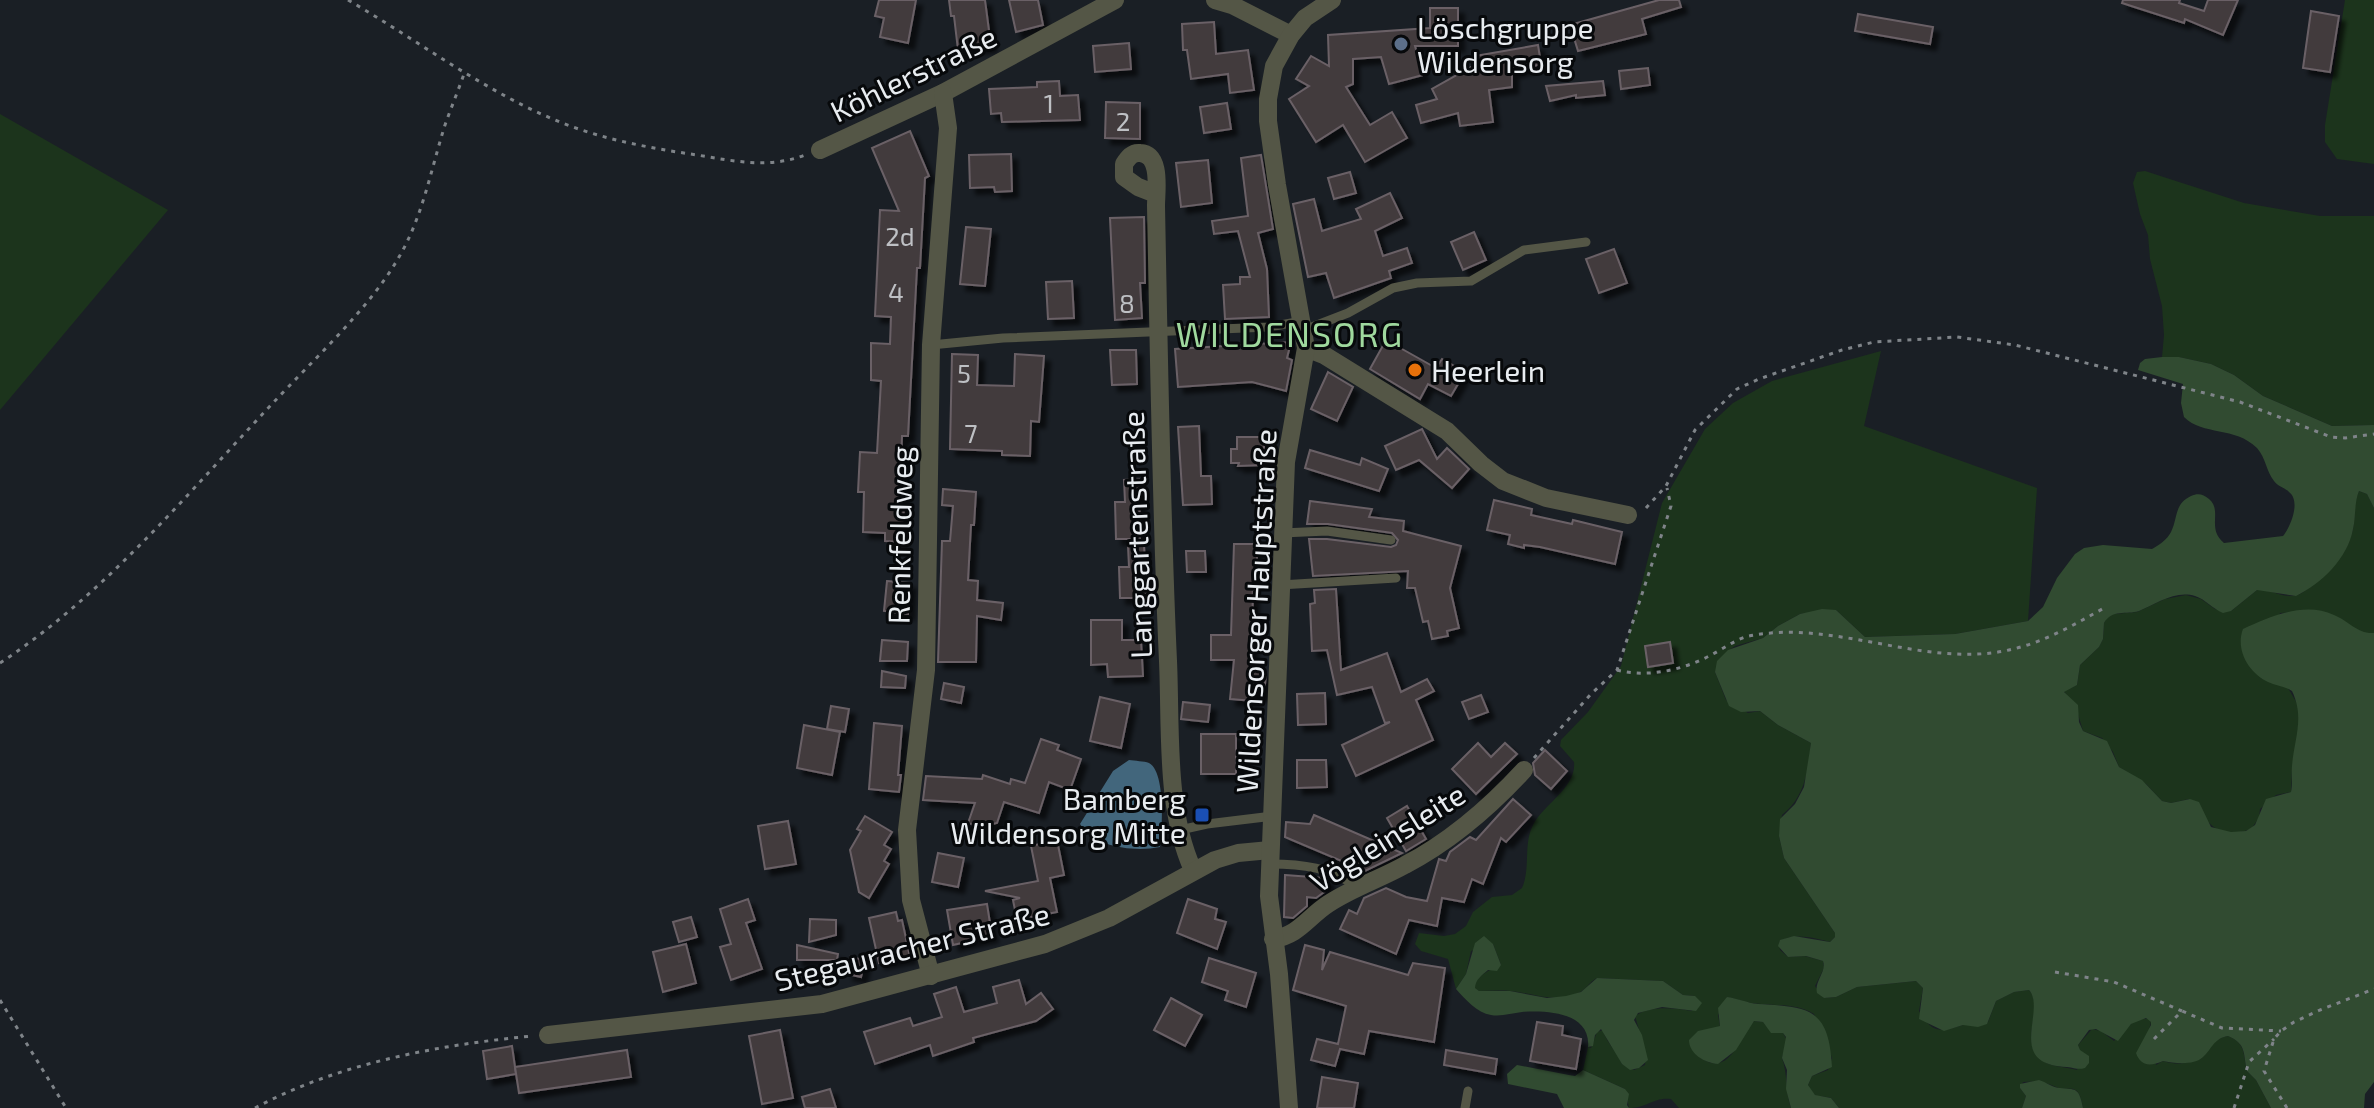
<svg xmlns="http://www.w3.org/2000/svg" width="2374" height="1108" font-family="'Exo 2',sans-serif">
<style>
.green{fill:#1c341c}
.forest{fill:#314b31}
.water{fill:#42667c}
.building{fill:#423a3e;stroke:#6a6166;stroke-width:2;filter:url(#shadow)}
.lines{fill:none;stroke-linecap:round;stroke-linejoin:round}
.path{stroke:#7f8489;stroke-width:3;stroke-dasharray:4 6;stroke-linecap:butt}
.lane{stroke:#545646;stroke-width:9}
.street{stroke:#545646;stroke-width:18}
.service-dot{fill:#5c6f8a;stroke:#07090b;stroke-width:3}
.food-dot{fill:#e8710a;stroke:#07090b;stroke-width:3}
.transit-dot{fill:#1a4fb4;stroke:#07090b;stroke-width:3}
.labels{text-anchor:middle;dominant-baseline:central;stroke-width:6;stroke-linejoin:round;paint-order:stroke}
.number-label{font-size:26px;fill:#bec0c4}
.poi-label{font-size:30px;fill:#e8ecf0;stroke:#07090b;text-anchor:start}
.street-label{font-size:30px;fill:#e8ecf0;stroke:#07090b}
.quarter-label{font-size:34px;letter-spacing:2px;fill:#9fd89d;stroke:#07090b}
</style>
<defs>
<filter id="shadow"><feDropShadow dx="6" dy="6" stdDeviation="2" flood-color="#0009"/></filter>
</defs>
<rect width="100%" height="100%" fill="#1a1f25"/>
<g class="green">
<polygon points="2345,0 2374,0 2374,164 2337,159 2325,142 2325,125"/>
<polygon points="0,114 168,210 0,410"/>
<polygon points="2145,171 2244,203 2320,216 2374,216 2374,425 2332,426 2263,396 2234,375 2211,364 2179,357 2162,357 2164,335 2162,306 2150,259 2148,235 2140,214 2133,183 2137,172"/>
<path d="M1881 351 1864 426 2037 488 2028 621 1955 634 1865 637 1836 610 1800 614 1778 626 1763 638 1735 646 1728 651 1715 672 1726 700 1748 713 1760 711 1778 725 1811 743C1808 771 1805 797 1782 815L1779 836 1784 858 1835 933V937L1830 942C1814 938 1793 932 1779 942L1780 950 1788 957 1805 956 1823 961 1824 968 1815 986 1824 998 1836 997 1857 987 1916 981 1923 988 1919 1011C1933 1034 1939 1032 1963 1025 1974 1023 1976 1028 1988 1022L1996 1001 2014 992 2029 990C2046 1009 2015 1044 2045 1062 2053 1067 2067 1067 2077 1070L2080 1051 2078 1045 2092 1029 2101 1031 2114 1041C2124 1031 2133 1017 2149 1019L2151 1022 2149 1030 2156 1065 2163 1061C2204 1073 2202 1040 2228 1036 2246 1043 2243 1054 2247 1071L2256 1080 2271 1108H2083C2078 1079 2070 1093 2056 1087 2042 1081 2039 1081 2023 1082L2020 1088 2026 1096 2022 1108H1839L1831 1098C1818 1094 1815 1101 1808 1085L1812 1076 1828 1070 1832 1058 1814 1014C1797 1003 1772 1006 1751 1003 1743 1002 1735 998 1727 997L1718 1015 1720 1026 1712 1030 1698 1056C1729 1080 1738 1039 1754 1021L1763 1022 1772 1033H1783L1787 1040 1782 1058C1788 1075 1785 1091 1791 1108H1679L1671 1099C1653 1097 1648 1108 1629 1108L1625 1089 1583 1070 1588 1047 1591 1048 1597 1032 1603 1030C1607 1044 1617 1051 1622 1064L1634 1070 1645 1065 1646 1054 1635 1016C1651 1005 1673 1008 1692 1011L1695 996 1683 995 1663 981 1597 978C1589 982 1586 990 1578 993 1555 1004 1533 993 1510 991 1500 990 1489 991 1479 991L1474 988C1476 975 1490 970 1501 965L1493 944 1471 951 1466 974 1456 989 1448 959 1421 951 1415 944 1419 933 1444 936 1455 934 1466 926 1473 912 1492 897 1512 895 1522 888C1531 868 1523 844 1533 825 1543 805 1577 787 1574 762L1560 746 1561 740 1588 712 1621 666 1662 503 1705 429 1733 403 1772 381Z"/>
<path d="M2359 491 2367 494 2374 508V633L2366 634 2320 611 2280 613 2261 678 2288 688 2298 705 2300 723 2292 768 2291 792 2276 795 2260 809 2259 818 2251 829C2215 842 2209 821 2189 799L2171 803 2162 801 2146 784 2119 767 2113 752 2102 738 2083 731 2078 714 2064 691 2077 685 2080 665 2099 647 2103 639 2104 623 2107 617 2114 614 2137 612 2165 599 2186 595 2201 599 2215 609 2231 611 2257 590C2270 589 2282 597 2293 596 2302 595 2308 588 2315 583 2335 567 2351 549 2354 522 2355 511 2354 501 2359 491Z"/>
</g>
<g class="forest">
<path d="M2162 357H2179L2211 364 2234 375 2263 396 2332 426 2374 425V508L2367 494 2359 491C2354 503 2356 517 2353 529 2348 558 2321 584 2296 596L2257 590 2231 611 2223 613C2213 609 2205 599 2195 596 2175 590 2156 604 2139 611 2126 615 2112 609 2104 623L2103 639 2099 647 2080 665 2077 685 2064 692 2078 705 2079 722 2083 731 2107 741 2119 767 2142 780 2162 801 2171 803 2190 799 2199 802 2211 827 2231 832 2246 831 2255 825 2266 799 2291 792C2293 783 2291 775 2292 766 2294 739 2305 718 2292 691 2285 686 2276 686 2268 682 2249 673 2235 650 2243 629 2270 617 2304 601 2334 615 2349 621 2357 634 2374 633V1082L2365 1094 2364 1108H2271L2256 1080 2247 1071C2243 1054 2247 1044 2228 1036 2214 1038 2212 1049 2203 1057 2194 1066 2173 1063 2163 1061 2151 1066 2141 1067 2136 1053L2151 1025V1022L2146 1018 2131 1024 2118 1041 2096 1029 2089 1030 2078 1045 2080 1050 2089 1056V1063L2085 1068C2078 1070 2075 1068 2067 1067 2004 1065 2047 1010 2029 990L2014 992 1996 1001 1987 1024 1978 1027 1963 1025 1944 1031 1919 1019 1923 988 1916 981 1857 987 1836 997 1824 998 1817 993C1814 981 1827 972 1823 961L1806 956 1788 957 1778 946 1780 940 1794 936 1830 942 1835 937V933L1784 858 1779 836 1780 819 1795 804 1804 787 1811 743 1778 725 1760 711 1741 712 1729 706 1715 672 1717 661 1728 650 1763 638 1778 626 1800 614 1822 609 1836 610 1865 637 1955 634 2028 621 2043 607 2057 578 2075 554 2084 548 2103 545 2152 549C2159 545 2167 540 2171 532 2178 518 2174 504 2191 496 2198 493 2203 494 2209 499 2223 511 2206 528 2224 543L2283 536C2291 526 2301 501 2289 492 2284 487 2278 487 2274 481 2266 471 2266 458 2257 448 2235 426 2203 436 2184 417L2181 403 2183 384 2138 370 2140 363 2145 359Z"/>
<path d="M1484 936 1493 944 1501 965 1497 971 1488 970C1482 975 1475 980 1475 988L1479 991H1510L1547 998 1566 996 1581 992 1597 978 1663 981 1683 995 1695 996 1702 1003 1696 1011 1662 1007 1638 1013 1634 1020 1642 1035 1648 1060 1639 1068 1630 1070 1622 1064 1601 1029 1595 1035 1593 1046 1588 1047C1591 1013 1549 1010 1522 1012 1512 1013 1501 1017 1491 1015 1477 1013 1465 999 1456 989L1466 974 1475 943Z"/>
<path d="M1727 997C1737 998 1747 1003 1758 1004 1809 1007 1829 1008 1832 1067L1812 1076 1808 1085 1815 1095 1831 1098 1839 1108H1791L1786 1089 1787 1070 1782 1058 1786 1037 1783 1033H1771L1763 1022 1754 1021 1736 1050 1718 1064C1705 1063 1689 1054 1689 1040L1698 1031 1720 1026 1718 1008Z"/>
<polygon points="1517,1065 1569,1075 1575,1076 1583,1070 1625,1089 1629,1094 1627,1105 1629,1108 1564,1108 1557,1094 1508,1084 1507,1074"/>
<path d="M2039 1080C2046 1082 2053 1088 2060 1088 2075 1090 2079 1086 2083 1108H2022L2026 1096 2020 1088V1084Z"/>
</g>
<path class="water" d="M1129 760C1135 761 1144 761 1149 763 1166 772 1162 830 1160 847 1135 852 1095 848 1080 824L1113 771Z"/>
<g class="building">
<polygon points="879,0 916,0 908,43 880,37 884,18 875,16"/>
<polygon points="949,0 985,0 991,46 958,50 954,16 951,16"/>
<polygon points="1009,0 1038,0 1043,25 1016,32"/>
<polygon points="1659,0 1679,0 1681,7 1642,19 1646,34 1578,51 1570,25"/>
<polygon points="2123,0 2180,0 2179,3 2204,11 2208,0 2238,0 2223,35 2185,19 2184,23 2122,3"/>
<polygon points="1430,8 1458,8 1458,46 1415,46 1423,75 1389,84 1381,57 1353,59 1353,84 1346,87 1370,125 1392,112 1407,138 1365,162 1343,125 1316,142 1289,99 1309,86 1296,79 1311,56 1329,66 1328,35 1430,28"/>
<polygon points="2311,11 2339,16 2330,72 2303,68"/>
<polygon points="1858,14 1933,27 1930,44 1855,31"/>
<polygon points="1214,22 1216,54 1248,50 1254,90 1230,93 1228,74 1191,79 1187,50 1183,50 1182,24"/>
<polygon points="1129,43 1131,69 1095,72 1093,46"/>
<polygon points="1538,45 1541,64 1512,72 1512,87 1489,90 1493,122 1460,126 1458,113 1421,123 1416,105 1437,99 1432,89 1478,63 1475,56"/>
<polygon points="1648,68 1650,85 1621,89 1619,71"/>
<polygon points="1059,81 1060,96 1078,95 1080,120 1002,122 1001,113 991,114 989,89 1037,87 1037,82"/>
<polygon points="1603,81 1605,95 1576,98 1576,95 1550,101 1546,86"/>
<polygon points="1106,102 1140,103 1140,139 1105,138"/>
<polygon points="1227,103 1231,129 1204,133 1200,107"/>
<polygon points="910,131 929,176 925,178 920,268 917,268 908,436 902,436 900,493 904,494 903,542 885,541 885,533 863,532 864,492 858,492 860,452 877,453 881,381 871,380 871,343 890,344 891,317 875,316 880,210 899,211 872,148"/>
<polygon points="1011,154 1012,191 995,192 994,187 970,188 969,155"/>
<polygon points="1261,155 1273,229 1258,233 1267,269 1269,317 1225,319 1223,285 1240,284 1240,277 1250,277 1238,231 1214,234 1212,221 1248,216 1241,158"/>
<polygon points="1208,160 1212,203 1181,207 1176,163"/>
<polygon points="1350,172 1356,193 1334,199 1328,178"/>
<polygon points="1390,193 1402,218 1375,231 1383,256 1407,248 1412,263 1389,271 1391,278 1334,298 1326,273 1308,277 1293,204 1314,199 1322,231 1361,219 1356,209"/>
<polygon points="1144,217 1145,283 1140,283 1142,318 1115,320 1110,218"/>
<polygon points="966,227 991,229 985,286 960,284"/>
<polygon points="1474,232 1486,260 1463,270 1451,242"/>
<polygon points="1614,249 1627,283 1599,293 1586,259"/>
<polygon points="1072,281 1074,318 1048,319 1046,282"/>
<polygon points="1386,340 1436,368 1442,359 1465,372 1451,396 1428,384 1420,399 1370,369"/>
<polygon points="1291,342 1287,358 1292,360 1286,391 1252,382 1178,387 1175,349"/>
<polygon points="1110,350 1136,350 1137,384 1112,385"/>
<polygon points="952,354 978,355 977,385 1014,386 1015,354 1044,356 1039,422 1031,421 1030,456 1002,455 1002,451 950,449"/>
<polygon points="1328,372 1353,387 1337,421 1311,409"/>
<polygon points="1199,426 1201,476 1211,476 1212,504 1183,505 1178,427"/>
<polygon points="1422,429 1437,459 1447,448 1469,469 1452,488 1419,460 1396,470 1385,446"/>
<polygon points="1237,437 1264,437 1264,465 1238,466 1239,463 1231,463 1231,449 1237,449"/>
<polygon points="1310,450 1360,465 1362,458 1388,469 1379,491 1305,468"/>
<polygon points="1139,479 1140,539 1116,539 1115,502 1125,502 1124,480"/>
<polygon points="943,489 976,492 974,525 971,525 968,580 978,581 977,600 1003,603 1001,620 977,616 976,662 938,662 942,541 950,541 953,506 942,505"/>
<polygon points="1494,500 1532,509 1531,515 1572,524 1573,520 1622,532 1615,564 1540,547 1524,545 1524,548 1508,544 1510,535 1487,530"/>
<polygon points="1310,501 1372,509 1369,517 1404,521 1403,531 1461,546 1450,588 1459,628 1447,631 1448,636 1432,639 1428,621 1423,622 1415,588 1407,588 1408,571 1313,576 1309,539 1327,539 1391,547 1396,545 1398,540 1392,533 1328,524 1307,524"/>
<polygon points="1234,544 1257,544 1257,569 1253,569 1252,671 1266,673 1264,695 1254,695 1254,701 1230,699 1234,660 1211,660 1211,635 1231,635"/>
<polygon points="1144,545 1147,598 1120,598 1119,567 1129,567 1128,546"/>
<polygon points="1186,551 1205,551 1206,572 1187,572"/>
<polygon points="887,581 910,583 908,614 884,611"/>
<polygon points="1336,589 1341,670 1387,653 1401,692 1427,679 1434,691 1416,700 1433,740 1356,776 1342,745 1390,722 1385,723 1372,687 1337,695 1327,650 1312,651 1310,604 1315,603 1314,590"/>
<polygon points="1091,620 1122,620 1122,640 1141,640 1143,676 1108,677 1107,664 1091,665"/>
<polygon points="882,640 908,642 907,661 880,661"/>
<polygon points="1670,642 1673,663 1648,667 1645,646"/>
<polygon points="882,671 906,676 905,688 881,687"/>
<polygon points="944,683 964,687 961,703 941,699"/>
<polygon points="1325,693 1326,724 1298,725 1297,694"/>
<polygon points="1481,695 1488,712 1469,719 1462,702"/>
<polygon points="1100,697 1130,704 1121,748 1090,741"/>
<polygon points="1183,702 1210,705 1208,722 1181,719"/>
<polygon points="831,706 849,709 845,732 827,729"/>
<polygon points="874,723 902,726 898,775 901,775 899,792 869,789"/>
<polygon points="804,725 840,732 832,775 797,768"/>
<rect x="1201" y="734" width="35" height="40"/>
<polygon points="1041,739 1059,745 1057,750 1081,759 1070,790 1049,782 1039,813 1004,802 997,823 980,827 968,823 975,803 923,800 926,776 982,779 983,775 1010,784 1011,779 1025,783"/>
<polygon points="1478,743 1491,757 1505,743 1517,754 1476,794 1452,769"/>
<polygon points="1545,750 1567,771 1551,789 1535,775 1533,763"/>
<polygon points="1297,760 1326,760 1327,787 1297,788"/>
<polygon points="1513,799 1531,815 1506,842 1501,838 1483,884 1472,879 1464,902 1442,898 1437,926 1409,920 1396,954 1340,929 1349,910 1357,914 1364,898 1386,888 1406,897 1427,901 1439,859 1446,861 1450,852 1470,837 1476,840"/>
<polygon points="1407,806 1426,839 1406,851 1387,818"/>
<polygon points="1314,815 1402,853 1365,871 1285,837 1286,822 1310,824"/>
<polygon points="865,816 892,832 884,845 891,849 884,861 889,864 869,898 859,892 850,850 861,831 857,829"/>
<polygon points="788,821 796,864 765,869 758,826"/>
<polygon points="1057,840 1064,875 1050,878 1057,912 1017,920 1013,900 1020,898 985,891 1038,881 1031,846"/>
<polygon points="938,853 964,858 958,887 932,882"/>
<polygon points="1285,875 1325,878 1328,880 1327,890 1316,898 1307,897 1307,906 1293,918 1284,917"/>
<polygon points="748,899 755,920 746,923 762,969 731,980 720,947 731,944 720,909"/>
<polygon points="1188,899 1217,909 1215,919 1226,922 1217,949 1177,933"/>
<polygon points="987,904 992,936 953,945 947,910"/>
<polygon points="896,912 898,921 902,920 910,957 879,963 869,918"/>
<polygon points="691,917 697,937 679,942 673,922"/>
<polygon points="810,919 836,920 836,935 809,942"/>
<polygon points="686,944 696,983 663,992 653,952"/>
<polygon points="797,945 838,954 837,960 797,960"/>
<polygon points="1305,945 1324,950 1322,970 1330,952 1408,975 1413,963 1445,968 1434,1042 1369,1031 1364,1054 1340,1049 1335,1066 1311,1060 1317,1039 1338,1044 1346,1006 1293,990"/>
<polygon points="850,957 865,960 861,977 847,974"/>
<polygon points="1209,958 1256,973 1246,1007 1225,1000 1228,991 1202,982"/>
<polygon points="1019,980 1026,1004 1041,993 1053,1009 1036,1021 973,1038 974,1042 933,1056 930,1045 875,1064 864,1032 910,1018 913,1026 942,1017 934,994 956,987 964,1012 997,1003 993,987"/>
<polygon points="1171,998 1202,1015 1185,1046 1154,1030"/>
<polygon points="1537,1022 1563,1026 1562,1035 1581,1039 1576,1069 1530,1061"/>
<polygon points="780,1030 793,1098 762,1104 749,1036"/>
<polygon points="512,1046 516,1074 487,1079 483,1051"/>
<polygon points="627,1050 631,1077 519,1093 515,1067"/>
<polygon points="1446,1050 1497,1059 1495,1074 1444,1065"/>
<polygon points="1322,1077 1358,1083 1354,1108 1317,1108"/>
<polygon points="830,1089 836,1108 805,1108 802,1097"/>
</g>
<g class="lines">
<g class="path">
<path d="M348 0C417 40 481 89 555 120 600 139 649 148 697 155 734 161 769 169 805 155"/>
<polyline points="1646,508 1666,486 1695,430 1737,389 1759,379 1842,350 1874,342 1957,337 2015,345 2240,402 2331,437 2345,438 2374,434"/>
<path d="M0 663C105 594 187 494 272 404 313 360 370 308 399 257 423 216 431 169 445 125 451 108 458 91 464 74"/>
<path d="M1617 670C1648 678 1683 670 1711 655 1723 649 1736 639 1749 636 1833 619 1921 667 2004 651 2041 644 2072 626 2104 608"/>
<polyline points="1534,758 1591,694 1617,670 1671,506 1667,488"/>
<polyline points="2055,972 2114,982 2182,1011"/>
<polyline points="0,1000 66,1108"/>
<polyline points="2154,1039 2182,1011 2222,1028 2281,1031"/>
<path d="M255 1108C339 1063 438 1045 532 1036"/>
<polyline points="2234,1108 2249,1062 2274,1039"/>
<polyline points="2287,1108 2264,1071 2274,1039 2281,1031 2294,1022 2320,1010 2374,989"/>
</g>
<g class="lane">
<polyline points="1304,330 1348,313 1393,288 1417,283 1471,281 1524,250 1586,242"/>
<polyline points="931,345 1003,338 1269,327 1302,321"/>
<polyline points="1282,533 1327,531 1391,540"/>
<polyline points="1280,585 1396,578"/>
<polyline points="1180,830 1207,824 1273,816"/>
<path d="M1270 864C1299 864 1335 867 1356 888"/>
<polyline points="1465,1108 1468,1091"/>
</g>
<g class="street">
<polyline points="1215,0 1232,5 1291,35"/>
<polyline points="820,150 943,93 1115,0"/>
<path d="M1156 194 1138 187 1124 177V164C1128 158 1132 152 1140 153 1162 154 1156 191 1156 206 1159 358 1161 509 1168 661 1171 727 1165 809 1193 870"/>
<polyline points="1306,348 1324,355 1447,431 1481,464 1503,481 1546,498 1628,515"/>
<path d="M1273 939C1298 936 1308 917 1328 904 1352 888 1380 879 1405 865 1451 841 1489 808 1524 770"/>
<polyline points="931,976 911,900 907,830 926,670 931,345 948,128 943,93"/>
<polyline points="548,1035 822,1004 1045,944 1109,918 1215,860 1238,853 1270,850"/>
<polyline points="1289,1108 1279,974 1269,896 1286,462 1306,348 1277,185 1268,121 1268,99 1274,66 1291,35 1305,18 1332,0"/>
</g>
</g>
<circle class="service-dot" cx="1401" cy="44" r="8"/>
<circle class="food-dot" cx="1415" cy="370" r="8"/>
<rect class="transit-dot" x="1194" y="807" width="16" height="16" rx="4"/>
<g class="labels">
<g class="number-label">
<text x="1049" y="102">1</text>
<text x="1123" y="120">2</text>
<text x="900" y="235">2d</text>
<text x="896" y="291">4</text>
<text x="1127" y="302">8</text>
<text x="964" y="372">5</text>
<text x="971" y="432">7</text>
</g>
<g class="poi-label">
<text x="1417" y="27">Löschgruppe<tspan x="1417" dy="34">Wildensorg</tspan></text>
<text x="1431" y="370">Heerlein</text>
<text x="1186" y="798" text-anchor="end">Bamberg<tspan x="1186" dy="34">Wildensorg Mitte</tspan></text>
</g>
<g class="street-label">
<text transform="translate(913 73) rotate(-26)">Köhlerstraße</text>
<text transform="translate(899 535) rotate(-89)">Renkfeldweg</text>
<text transform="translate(1136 535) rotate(-92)">Langgartenstraße</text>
<text transform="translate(1255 611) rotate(-87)">Wildensorger Hauptstraße</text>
<text transform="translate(1387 837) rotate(-32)">Vögleinsleite</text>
<text transform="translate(912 946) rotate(-14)">Stegauracher Straße</text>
</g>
<g class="quarter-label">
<text x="1290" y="333">WILDENSORG</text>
</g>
</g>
</svg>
